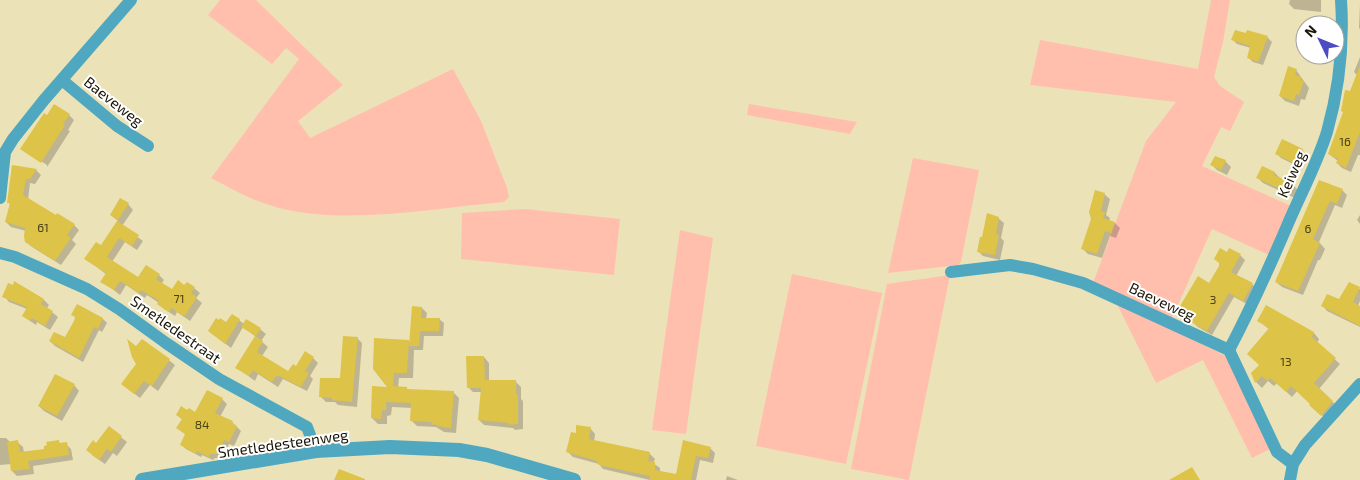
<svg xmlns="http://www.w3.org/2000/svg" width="1360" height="480" font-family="'Exo 2',sans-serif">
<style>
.green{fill:#ffbfac}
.shadow{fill:#0003}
.building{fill:#ddc347}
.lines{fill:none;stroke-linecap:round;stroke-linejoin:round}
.minor{stroke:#4fa8bf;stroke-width:12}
.tertiary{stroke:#4fa8bf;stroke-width:14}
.labels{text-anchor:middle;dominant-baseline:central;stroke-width:4;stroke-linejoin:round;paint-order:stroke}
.number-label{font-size:12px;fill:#4a4016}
.street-label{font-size:15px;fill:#191506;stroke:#fff}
</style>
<rect width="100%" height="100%" fill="#ece2b8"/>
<g class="green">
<path d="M220 0H256L343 85 298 121 310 138 453 69 481 121 507 188 509 197 504 202C431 208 337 228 266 204 247 198 229 187 211 178L299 59 286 48 272 64 208 15Z"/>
<polygon points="1211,0 1230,0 1223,42 1214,77 1220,86 1244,102 1230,131 1221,127 1202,166 1291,206 1269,255 1212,229 1172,318 1093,283 1146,141 1176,102 1030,85 1040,40 1198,69"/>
<polygon points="749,104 857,122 850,134 747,115"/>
<polygon points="913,158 979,170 961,262 958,265 888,273"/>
<polygon points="525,209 620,219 614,275 461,259 462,213"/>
<polygon points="680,230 713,238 686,434 652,430"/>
<polygon points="792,274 882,293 846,464 756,446"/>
<polygon points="950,275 909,480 851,469 887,284"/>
<polygon points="1116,302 1226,356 1272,448 1252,458 1203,360 1156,383"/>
</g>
<g class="shadow">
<polygon points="1290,0 1321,0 1321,12 1294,9 1289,4"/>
<polygon points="1360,4 1360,29 1359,28"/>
<polygon points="1267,37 1272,42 1263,65 1253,62 1248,57 1251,48 1237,44 1233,40"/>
<polygon points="1305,41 1305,55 1333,55 1332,60 1318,56 1316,62 1306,59 1301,54"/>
<polygon points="1360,57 1360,155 1358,155 1351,172 1342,168 1337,163 1338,161 1329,154 1357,75 1354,72"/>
<polygon points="1296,70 1309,88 1305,100 1301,99 1299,106 1285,101 1280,96"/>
<polygon points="69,115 74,120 68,130 70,131 47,167 47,165 26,151 47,116"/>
<polygon points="1302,150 1307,155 1305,159 1306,162 1303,163 1301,168 1281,158 1276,153"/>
<polygon points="1216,157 1225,161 1231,167 1227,175 1217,170 1212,165"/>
<polygon points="13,166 36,170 41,175 35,184 30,183 28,200 56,217 74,225 79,230 72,240 76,244 61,265 32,247 26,241 26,231 11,227 6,222 11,205 8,202"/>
<polygon points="1262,168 1275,173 1280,178 1293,185 1298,190 1295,198 1263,183 1258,178"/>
<polygon points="1320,182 1342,190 1347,195 1342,208 1335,205 1319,242 1325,249 1320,260 1318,260 1303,295 1282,287 1276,282"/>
<polygon points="1104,194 1110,199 1106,215 1110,218 1109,221 1115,223 1120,228 1116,238 1110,236 1102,258 1088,254 1083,249"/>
<polygon points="128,204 133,210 122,226 143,241 137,250 125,242 112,262 138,279 159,275 164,280 161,284 172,291 185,287 194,288 200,293 196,298 202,303 190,321 177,312 175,316 164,309 158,304 159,303 147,295 145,298 126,285 120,295 102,281 106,274 86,259 101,247 118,221 111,215"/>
<polygon points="1360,215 1360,224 1357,220"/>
<polygon points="998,218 1004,223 1001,238 1004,241 1000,260 983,256 978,251 983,239"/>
<polygon points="1227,254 1240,255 1245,260 1236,276 1252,284 1257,289 1249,305 1234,297 1212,335 1198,327 1193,322 1196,316 1182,306 1210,284"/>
<polygon points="1349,283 1360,289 1360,301 1358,306 1360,307 1360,327 1327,311 1323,306 1339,301"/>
<polygon points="4,296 44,300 49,305 47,308 58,317 50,330 37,322 36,325 23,316 27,309 9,302"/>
<polygon points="78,305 103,319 107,323 102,332 99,330 83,362 55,346 50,341 65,339 75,321"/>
<polygon points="413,308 422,308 427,313 426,319 439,319 444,323 443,336 424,336 423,350 414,350 413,378 399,378 398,388 408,391 453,392 459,398 456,433 444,432 436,427 417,426 411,420 412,408 392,407 391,415 387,416 387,424 378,424 372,418 390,388 374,368 409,341 410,343"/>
<polygon points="239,320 244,324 260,329 266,334 261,341 268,347 262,356 289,373 313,358 318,363 310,376 313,379 307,391 283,379 278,387 258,374 255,381 236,367 256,337 243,327 231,348 209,331"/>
<polygon points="1259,321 1314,333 1319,339 1317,343 1340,364 1319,389 1338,407 1327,420 1297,391 1292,397 1277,383 1274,386 1268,381 1262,388 1256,382 1253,374 1260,365 1270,330"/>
<polygon points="357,338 362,343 357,407 338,405 335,402 326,402 320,396 341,379"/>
<polygon points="143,340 175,365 158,391 150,385 140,398 122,384 137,364 137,348"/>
<polygon points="484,357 489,363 489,381 516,382 521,387 521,399 523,401 523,429 515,430 513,428 484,425 479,420 482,392 473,392 468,387"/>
<polygon points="74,385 79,391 62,421 44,411 39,406"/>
<polygon points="207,391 222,399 227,404 220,417 232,422 241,431 234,446 229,444 222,458 215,458 213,460 202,455 201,457 186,449 181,444 186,435 178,428 183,420 177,415 196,413"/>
<polygon points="109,428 127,442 117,456 113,453 105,464 92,455 97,445"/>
<polygon points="590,428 595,434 594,442 649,453 655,459 653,463 660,468 660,472 677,476 684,442 710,448 715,453 713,463 700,460 696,480 650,480 603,469 599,464 573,457 568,452 577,434"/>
<polygon points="0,438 6,438 11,443 17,442 23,447 24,453 46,450 58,441 61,444 66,444 71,449 73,460 33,466 34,474 17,476 12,471 11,464 0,465"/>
<polygon points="727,476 738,480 726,480"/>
</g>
<g class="building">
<polygon points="1235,30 1246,33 1247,30 1268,36 1258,62 1247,58 1250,46 1231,40"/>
<polygon points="1288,66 1297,69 1295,75 1301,77 1301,80 1304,81 1299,95 1296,94 1294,101 1279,96"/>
<polygon points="1359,68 1360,68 1360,132 1346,168 1336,163 1338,159 1328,154 1343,112 1341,111 1345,90 1350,91"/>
<polygon points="54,104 70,114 63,124 65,125 41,163 20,149 44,113 47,115"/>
<polygon points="1282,139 1303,149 1301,154 1302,157 1299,159 1296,164 1275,154"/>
<polygon points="1215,156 1226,160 1221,170 1210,165"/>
<polygon points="12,165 37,169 30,179 26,179 23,195 56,215 57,213 75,224 67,235 71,238 55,261 25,242 24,236 25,228 5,222 10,203 7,203"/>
<polygon points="1262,166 1275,172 1274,175 1294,184 1290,193 1256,178"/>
<polygon points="1319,180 1343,189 1337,204 1330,201 1313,239 1320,243 1298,291 1275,282"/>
<polygon points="1095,190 1105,193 1101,211 1105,212 1103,218 1115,222 1111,233 1105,231 1097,254 1081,249 1091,219 1089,212"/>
<polygon points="120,198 129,203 118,220 110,215"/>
<polygon points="987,213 999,217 996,234 999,235 995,255 977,252 980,237 982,237"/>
<polygon points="117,221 139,235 132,246 119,238 107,257 138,277 146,265 160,274 156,279 172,289 178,280 184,285 187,282 195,287 191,293 197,297 184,317 172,308 169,312 157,304 159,301 141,290 139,293 120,281 114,290 100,282 106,273 84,259 96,242 101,245"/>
<polygon points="1220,248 1227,252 1229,248 1241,254 1231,272 1253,283 1243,301 1229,293 1207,331 1191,322 1195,315 1180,306 1198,276 1209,283 1219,266 1219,263 1214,259"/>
<polygon points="14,281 44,299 41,304 53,311 45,326 32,318 30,321 22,316 27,307 2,297 8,283 13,285"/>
<polygon points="1349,282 1360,287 1353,302 1360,306 1360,326 1321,306 1327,294 1339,299"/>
<polygon points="77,304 103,318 98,329 94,327 79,358 49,341 54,332 65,337 74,321 75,317 71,315"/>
<polygon points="1266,305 1314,332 1312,337 1336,358 1314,383 1333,401 1321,416 1309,405 1310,404 1291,386 1286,392 1270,378 1267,381 1262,376 1255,383 1251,373 1259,365 1247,354 1269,328 1257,321"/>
<polygon points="412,306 422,307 421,318 440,318 439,331 420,331 419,346 409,346"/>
<polygon points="232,314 240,319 225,344 208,331 216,318 219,320 220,318 226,322"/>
<polygon points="246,319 261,328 256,336 241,327"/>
<polygon points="255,336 263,341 257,352 288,371 293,364 296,366 305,351 314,357 305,371 309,373 301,387 277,375 272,382 253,370 249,376 235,368"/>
<polygon points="343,336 358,337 352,402 332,400 332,398 319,397 320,378 340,378"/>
<polygon points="374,338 409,340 407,373 394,373 393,386 407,387 407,389 454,391 451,428 437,426 437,425 431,424 432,422 410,421 411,403 386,402 386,410 382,410 381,419 371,418 372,386 387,387 373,369"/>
<polygon points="127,339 136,346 142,339 170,359 152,386 144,381 134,394 121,384 136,364 132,357"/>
<polygon points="466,356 484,356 485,380 516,380 516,394 518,395 518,424 509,425 509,423 478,420 481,388 467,388"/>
<polygon points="55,374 75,384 57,416 38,406"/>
<polygon points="207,390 223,398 215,413 233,421 232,423 237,426 229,442 224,440 218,454 210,454 209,457 197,451 196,454 180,445 185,434 176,428 182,419 176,415 181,406 187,410 189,408 195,412"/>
<polygon points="576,425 591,427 589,439 650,452 648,461 655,462 655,470 676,474 683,440 711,447 708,458 696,456 691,480 649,480 650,476 603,466 597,464 597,461 566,452 571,432 576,433"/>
<polygon points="109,426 122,436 111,452 107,449 99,460 86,450 93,440 96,443"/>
<polygon points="18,440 20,452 44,449 44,446 47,445 46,442 59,440 59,443 67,442 69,455 28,461 30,469 11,471 7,442"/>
<polygon points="1192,467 1200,480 1169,480"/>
<polygon points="339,469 365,479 365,480 334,480"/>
</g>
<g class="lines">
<g class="minor">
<polyline points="62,80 117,126 148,146"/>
<polyline points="0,198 5,152 13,139 44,100 131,0"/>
<polyline points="0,253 15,257 87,289 119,309 166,343 219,379 307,427 316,451"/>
<polyline points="951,272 1010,265 1033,269 1083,283 1229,350 1277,452 1293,464"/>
<path d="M1229 350C1250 310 1269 268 1287 226 1300 195 1317 164 1327 132 1339 89 1344 44 1341 0"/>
<polyline points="1290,480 1293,464 1305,445 1360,384"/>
</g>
<polyline class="tertiary" points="142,480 316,451 390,447 459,450 487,455 574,480"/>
</g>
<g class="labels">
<g class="number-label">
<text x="1345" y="141">16</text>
<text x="43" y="227">61</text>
<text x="1308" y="228">6</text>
<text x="179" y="298">71</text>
<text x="1213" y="299">3</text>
<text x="1286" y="361">13</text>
<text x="202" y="424">84</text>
</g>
<g class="street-label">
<text transform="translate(114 101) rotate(38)">Baeveweg</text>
<text transform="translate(1291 174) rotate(-66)">Keiweg</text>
<text transform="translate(1162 301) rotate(25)">Baeveweg</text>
<text transform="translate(176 329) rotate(35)">Smetledestraat</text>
<text transform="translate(283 443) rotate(-8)">Smetledesteenweg</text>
</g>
</g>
<g transform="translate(1320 40) rotate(313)"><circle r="24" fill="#ffffff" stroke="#a3a19b"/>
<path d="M0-4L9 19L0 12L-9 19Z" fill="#4b4cc2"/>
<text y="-8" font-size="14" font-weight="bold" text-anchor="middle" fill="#191506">N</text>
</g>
</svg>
